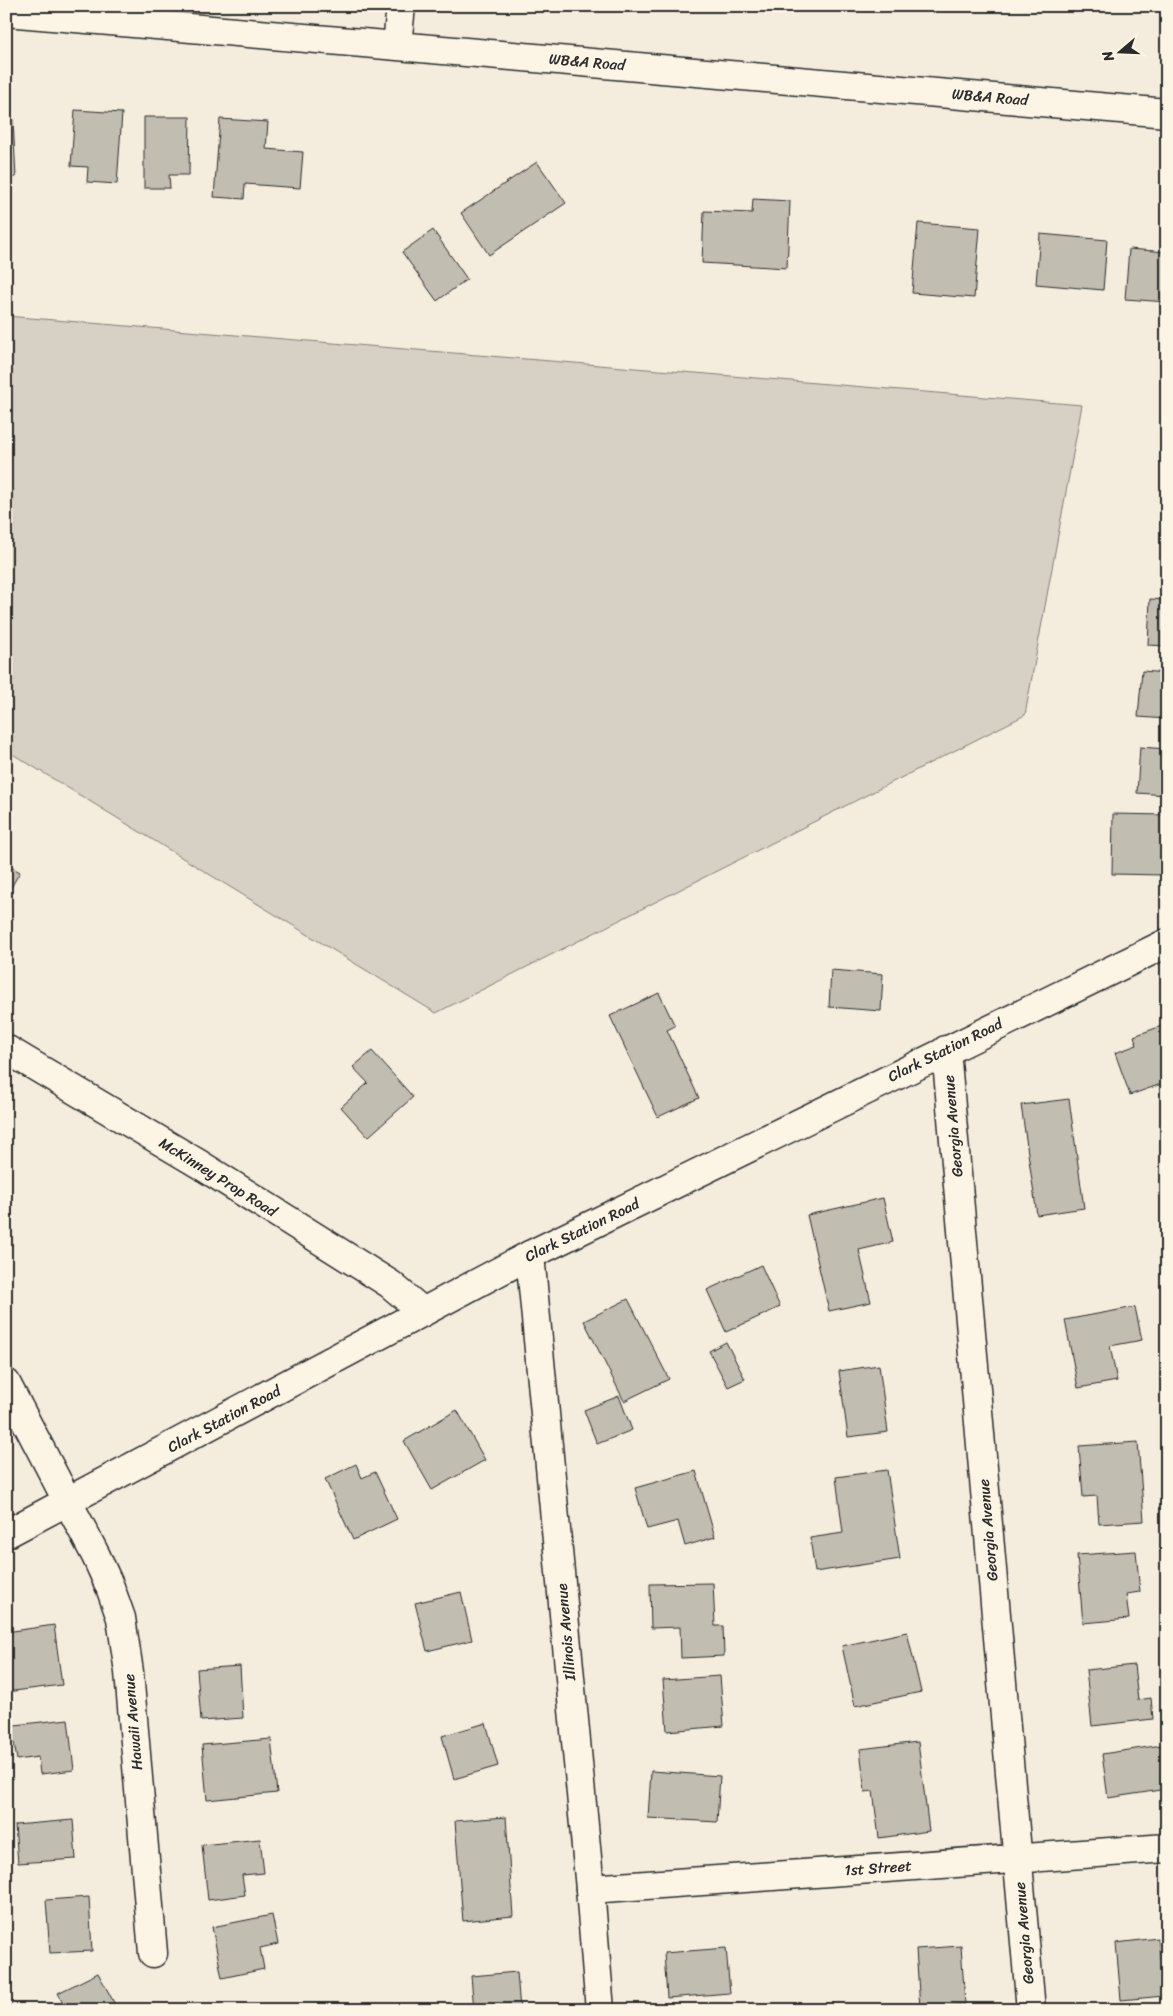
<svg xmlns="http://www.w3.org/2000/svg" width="1173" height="2016" font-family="Sriracha,sans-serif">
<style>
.green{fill:#d6d1c4;stroke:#807e78}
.building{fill:#c2bdb1;stroke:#2b2b2b}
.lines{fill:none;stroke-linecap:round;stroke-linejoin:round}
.minor-casing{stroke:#2b2b2b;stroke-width:31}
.minor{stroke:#fcf5e5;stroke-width:28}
.labels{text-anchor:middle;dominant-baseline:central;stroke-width:4;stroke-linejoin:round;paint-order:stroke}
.street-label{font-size:15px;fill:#2b2b2b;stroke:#fcf5e5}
</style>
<rect width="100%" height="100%" fill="#f4edde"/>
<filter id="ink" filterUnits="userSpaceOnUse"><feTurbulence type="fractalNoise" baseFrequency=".02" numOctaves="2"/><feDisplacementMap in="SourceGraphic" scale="10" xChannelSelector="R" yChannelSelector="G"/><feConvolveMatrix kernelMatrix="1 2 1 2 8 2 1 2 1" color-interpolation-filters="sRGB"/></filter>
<g filter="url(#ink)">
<polygon class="green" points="6,316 1082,405 1025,715 436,1013 6,750"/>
<g class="building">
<polygon points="6,102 12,102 16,177 6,178"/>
<polygon points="75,110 122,113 117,184 87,182 88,167 71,166"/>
<polygon points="144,117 190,117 189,175 169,175 170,188 144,188"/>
<polygon points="220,119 268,122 266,149 303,152 300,188 245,184 244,199 214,197"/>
<polygon points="537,162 566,203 489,255 461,213"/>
<polygon points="753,199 790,201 787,268 702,263 704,211 752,213"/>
<polygon points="918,223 980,228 974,298 912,293"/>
<polygon points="433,230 467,279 437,301 402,252"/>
<polygon points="1040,234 1107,240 1103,290 1036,284"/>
<polygon points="1129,249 1167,252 1167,302 1125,299"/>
<polygon points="1165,527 1167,527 1167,573 1161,572"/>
<polygon points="1150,599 1167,600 1167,646 1148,645"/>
<polygon points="1142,671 1167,673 1167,719 1138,717"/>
<polygon points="1140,747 1167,749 1167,795 1137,793"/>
<polygon points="1113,814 1165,815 1163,875 1112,874"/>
<polygon points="6,864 20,872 6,896"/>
<polygon points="831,970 883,974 881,1011 829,1007"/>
<polygon points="659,993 675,1026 667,1030 699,1098 658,1117 610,1016"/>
<polygon points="1167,1024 1167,1082 1130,1095 1115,1053 1137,1045 1134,1036"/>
<polygon points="372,1051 413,1097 368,1137 341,1107 368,1083 353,1067"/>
<polygon points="1069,1099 1084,1208 1037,1215 1021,1105"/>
<polygon points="883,1198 893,1242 859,1250 871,1302 829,1311 807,1215"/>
<polygon points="761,1265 780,1307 726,1332 707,1290"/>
<polygon points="628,1299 669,1379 624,1401 584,1321"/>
<polygon points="1135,1307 1142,1340 1110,1346 1117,1381 1078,1388 1065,1320"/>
<polygon points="726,1342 745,1379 728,1387 709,1351"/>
<polygon points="879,1365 888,1432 848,1437 839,1371"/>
<polygon points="619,1396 632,1430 597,1444 584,1410"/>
<polygon points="457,1410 485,1460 432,1490 404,1441"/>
<polygon points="1138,1442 1144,1521 1099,1524 1097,1496 1083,1497 1079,1446"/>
<polygon points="356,1464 362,1478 375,1472 397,1519 353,1540 325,1479"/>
<polygon points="887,1470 900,1559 815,1572 810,1538 843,1533 836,1477"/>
<polygon points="696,1471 715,1537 685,1546 678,1521 647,1529 635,1488"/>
<polygon points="1136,1551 1140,1592 1126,1594 1129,1619 1083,1623 1077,1555"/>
<polygon points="713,1583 715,1626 723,1626 724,1656 681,1658 680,1627 651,1628 650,1584"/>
<polygon points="461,1592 472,1640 427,1651 415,1603"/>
<polygon points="54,1625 62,1685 6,1692 6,1632"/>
<polygon points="907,1632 921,1692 855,1706 842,1646"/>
<polygon points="1134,1665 1138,1700 1151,1698 1153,1719 1092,1726 1086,1670"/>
<polygon points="240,1666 243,1718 201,1721 197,1669"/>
<polygon points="720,1676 724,1726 667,1731 663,1680"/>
<polygon points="68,1719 74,1770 40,1774 38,1757 17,1760 14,1743 6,1744 6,1726"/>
<polygon points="486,1723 498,1766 454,1779 442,1736"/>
<polygon points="271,1739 277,1793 207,1800 202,1745"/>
<polygon points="918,1742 929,1831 879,1838 873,1791 865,1792 860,1749"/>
<polygon points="1162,1745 1167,1774 1167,1789 1108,1798 1102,1754"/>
<polygon points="651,1771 720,1776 717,1822 648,1818"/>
<polygon points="506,1817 513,1916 463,1921 455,1821"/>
<polygon points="73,1820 76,1859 18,1863 15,1825"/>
<polygon points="260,1839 264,1873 242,1875 245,1895 208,1900 202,1845"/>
<polygon points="89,1897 92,1951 50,1953 46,1900"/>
<polygon points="272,1915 278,1944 260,1948 264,1969 222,1978 212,1927"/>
<polygon points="1158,1938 1164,1996 1121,2000 1116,1943"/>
<polygon points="961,1946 965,2004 920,2008 916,1949"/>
<polygon points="726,1948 730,1993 667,1998 664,1953"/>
<polygon points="517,1972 520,2010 474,2010 471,1976"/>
<polygon points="98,1973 118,2010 67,2010 58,1993"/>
<polygon points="283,2006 284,2010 263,2010"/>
</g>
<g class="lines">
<g class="minor-casing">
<g id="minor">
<polyline points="6,12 1167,113"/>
<polyline points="397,45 401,6"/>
<polyline points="6,1049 199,1164 390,1284 423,1312"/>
<polyline points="946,1050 1031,2010"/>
<polyline points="530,1255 590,1889 600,2010"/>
<polyline points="6,1383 96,1556 110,1587 121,1618 129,1672 153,1953"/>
<polyline points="6,1534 530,1255 1167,943"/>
<polyline points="590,1889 1167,1848"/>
</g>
</g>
<use href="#minor" class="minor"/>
</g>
</g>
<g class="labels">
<g class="street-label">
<text transform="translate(587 62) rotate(5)">WB&amp;A Road</text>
<text transform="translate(990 97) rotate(5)">WB&amp;A Road</text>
<text transform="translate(945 1050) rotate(-26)">Clark Station Road</text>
<text transform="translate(953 1126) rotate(-95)">Georgia Avenue</text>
<text transform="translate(218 1177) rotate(32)">McKinney Prop Road</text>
<text transform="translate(582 1230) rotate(-26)">Clark Station Road</text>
<text transform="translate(224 1419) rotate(-28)">Clark Station Road</text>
<text transform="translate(988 1530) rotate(-95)">Georgia Avenue</text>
<text transform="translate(566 1632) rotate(-95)">Illinois Avenue</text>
<text transform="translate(133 1722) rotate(-95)">Hawaii Avenue</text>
<text transform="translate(878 1868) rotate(-4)">1st Street</text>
<text transform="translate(1024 1933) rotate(-95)">Georgia Avenue</text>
</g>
</g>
<rect width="1173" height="2016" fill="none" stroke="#fcf5e5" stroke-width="25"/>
<rect x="12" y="12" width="1148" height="1991" fill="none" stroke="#2b2b2b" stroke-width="2" filter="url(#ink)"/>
<g transform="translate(1120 52) rotate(251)" stroke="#fcf5e5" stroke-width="4" paint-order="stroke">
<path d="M0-4L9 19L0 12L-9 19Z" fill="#2b2b2b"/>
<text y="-8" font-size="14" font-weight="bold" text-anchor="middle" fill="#2b2b2b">N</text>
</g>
</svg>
